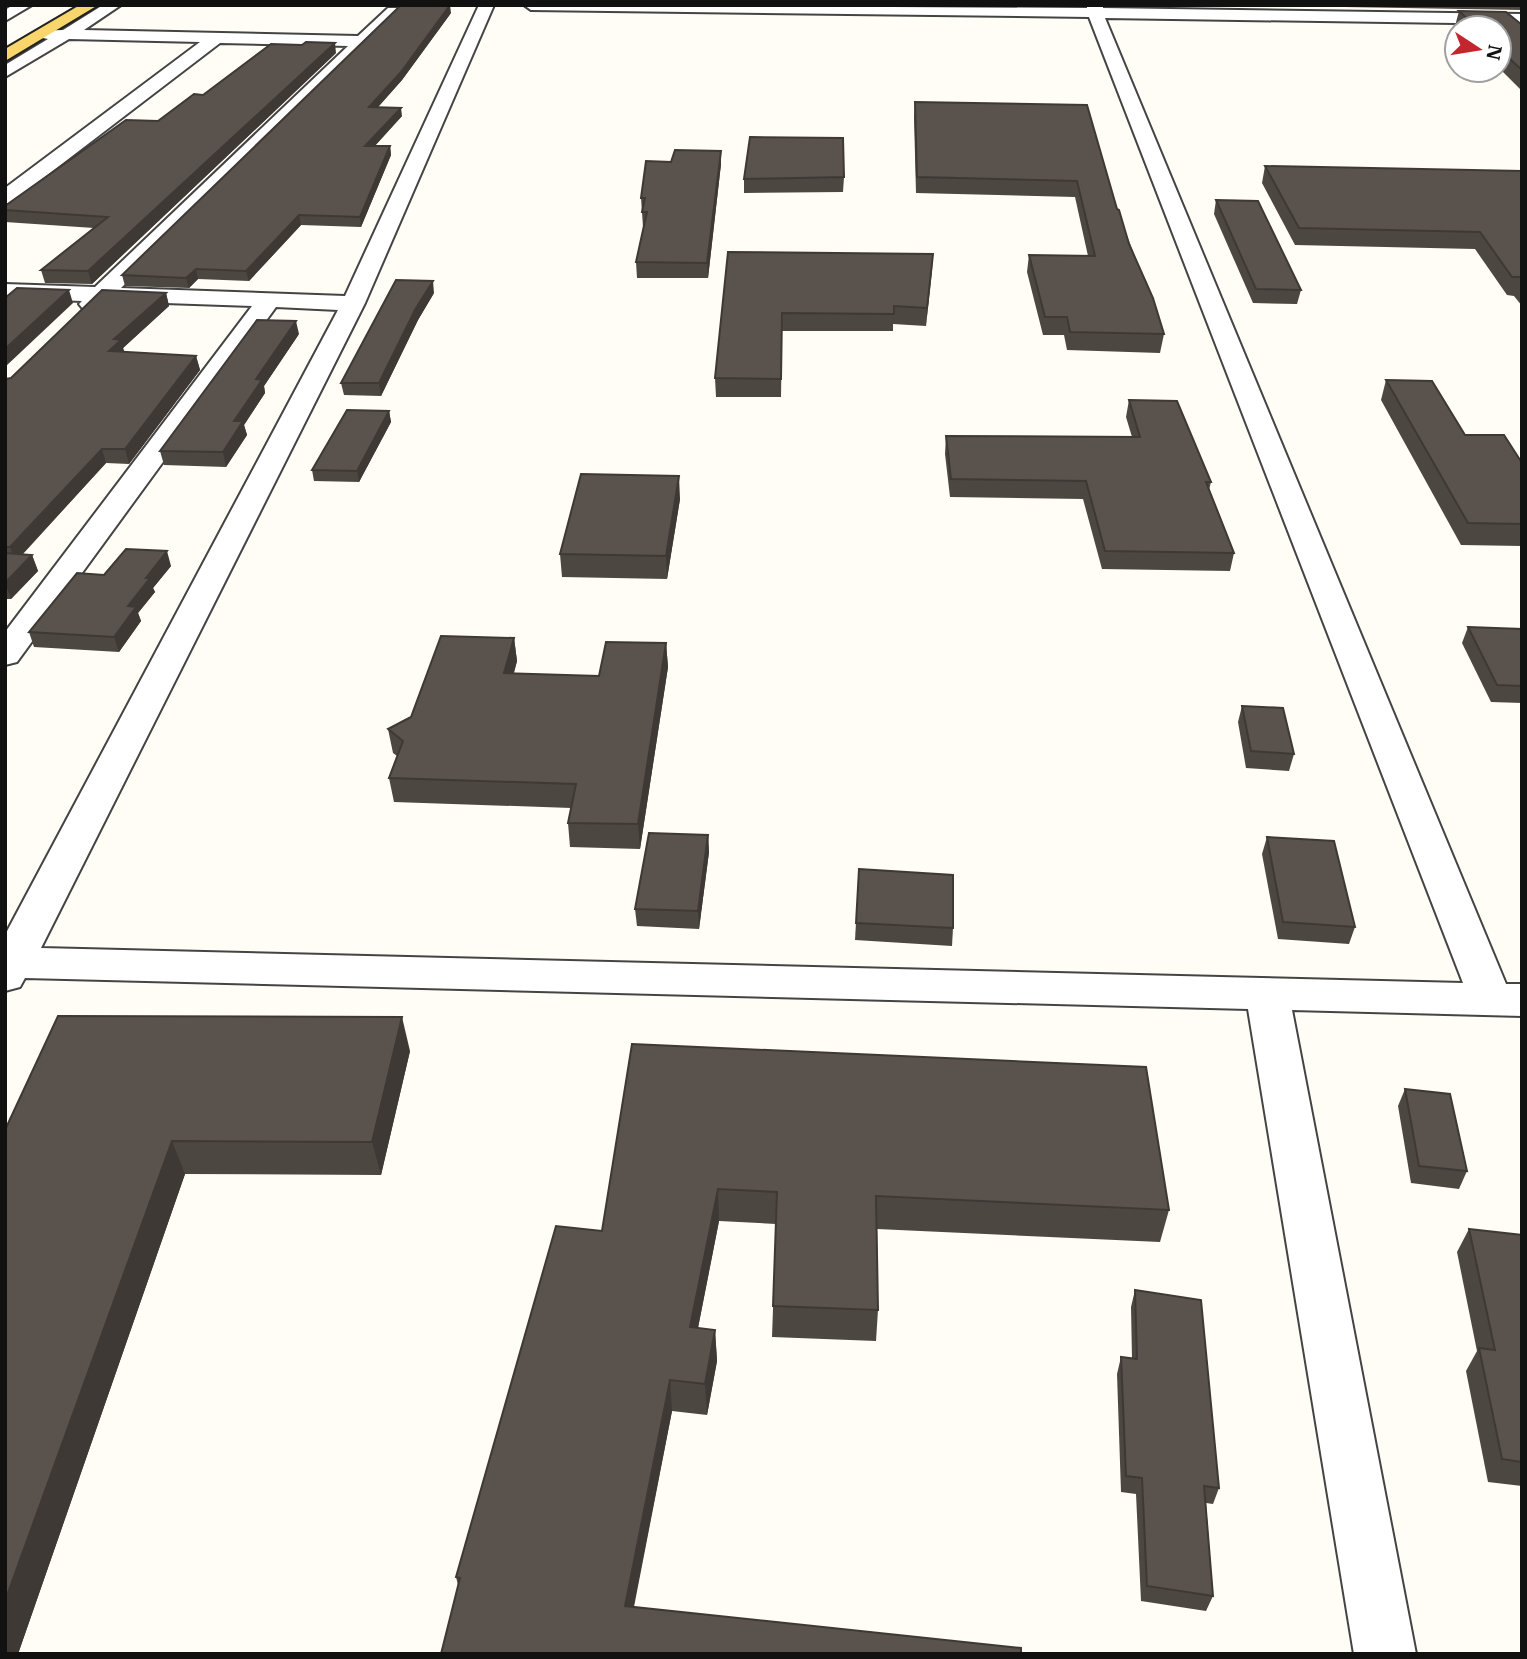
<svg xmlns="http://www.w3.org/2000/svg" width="1527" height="1659" font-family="'IBM Plex Serif',serif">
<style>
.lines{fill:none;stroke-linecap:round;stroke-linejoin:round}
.minor-casing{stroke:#444;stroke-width:4}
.major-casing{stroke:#222;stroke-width:4}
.minor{fill:#fff;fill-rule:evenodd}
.major{fill:#f9d66b;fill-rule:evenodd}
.wall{fill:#4d4742}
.shaded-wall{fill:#3f3936}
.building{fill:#5a524d;stroke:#3f3936;stroke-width:2}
</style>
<rect width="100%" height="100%" fill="#fffdf5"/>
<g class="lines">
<g class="minor-casing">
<g id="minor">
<polygon points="13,5 32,5 5,21 5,10"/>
<path d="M103 5H121L84 30 358 36 388 8H398L401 11 398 14 121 288 345 296 479 5H494L365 303 41 948 1463 983 1089 17 531 10 524 5 1087 8V5H1103V8L1522 14V24L1105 18 1506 984H1522V1016L1292 1010 1416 1654H1354L1248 1009 25 978 20 987 5 991V935L338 310 276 307 17 662 5 665V632L252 306 107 301C99 309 94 312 83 309L79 304 82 301 5 298V284L95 287 348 46 220 43 12 202 5 204V188L200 42 69 39 5 77V65L48 39 37 37 35 34 37 31 63 30Z"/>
</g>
</g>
<g class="major-casing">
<polygon id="major" points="80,5 98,5 5,61 5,49"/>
</g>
<use href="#minor" class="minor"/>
<use href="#major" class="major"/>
</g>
<g class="wall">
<polygon points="1225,5 1522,5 1522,10"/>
<polygon points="1459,11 1522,25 1522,91 1499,68 1499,28 1457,28 1455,26"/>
<polygon points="451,13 402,80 378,107 402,116 375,146 390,146 391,155 361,227 301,225 249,281 198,279 189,288 125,286 122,275"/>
<polygon points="336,53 92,284 45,283 41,270 94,228 5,222 5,206 203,95"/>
<polygon points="915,102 1087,105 1117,209 1164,334 1160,353 1067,350 1064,335 1043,335 1027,272 1029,255 1088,256 1075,197 916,193 914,117"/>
<polygon points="721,151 721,164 708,278 637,278 636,262 644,227 643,227 641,198 671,162"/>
<polygon points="1265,166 1522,171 1522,306 1514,296 1507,295 1475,249 1295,245 1262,183"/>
<polygon points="844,177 843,192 744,193 744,179"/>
<polygon points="1216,200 1301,290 1297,304 1253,303 1214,214"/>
<polygon points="728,252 933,254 926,326 893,324 893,331 782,331 781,397 716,397 715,378"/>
<polygon points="166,293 169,306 123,348 124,352 196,356 200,370 129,464 106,463 23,554 32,555 38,571 11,599 5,599 5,379 11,378"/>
<polygon points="434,293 418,320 381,396 344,395 341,383"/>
<polygon points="299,334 264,386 265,393 244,425 247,435 226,467 164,465 160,451"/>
<polygon points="1386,380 1465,435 1522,463 1522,546 1461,545 1381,400"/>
<polygon points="1129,400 1211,482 1209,490 1234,553 1230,571 1102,569 1083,499 950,497 945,454 946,436 1132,437 1126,417"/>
<polygon points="389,411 391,422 359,482 314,481 312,470"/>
<polygon points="680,499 667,579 562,577 560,554"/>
<polygon points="171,566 153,588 155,592 138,613 141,621 119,652 34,647 29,632 104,575"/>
<polygon points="1468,627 1522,629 1522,703 1491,702 1462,643"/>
<polygon points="514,638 517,661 514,673 599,676 666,643 668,667 640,849 570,847 568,823 571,808 394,802 389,778 397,756 393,753 388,729 411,717"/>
<polygon points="1242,706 1294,754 1289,771 1246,768 1238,722"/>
<polygon points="708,835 709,852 699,929 637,926 635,909"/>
<polygon points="1267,837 1355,927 1349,944 1278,939 1262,854"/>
<polygon points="859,869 953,928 952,946 855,940"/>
<polygon points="632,1044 1146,1067 1169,1210 1160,1242 877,1229 878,1310 876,1341 772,1337 776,1224 719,1221 698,1328 715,1330 717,1361 707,1415 672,1411 634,1607 1021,1648 1021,1654 441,1654 458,1585 456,1577 556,1226 602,1231"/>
<polygon points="410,1051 381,1175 185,1174 18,1654 5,1654 5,1130"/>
<polygon points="1405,1089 1467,1171 1459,1189 1411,1183 1398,1106"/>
<polygon points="1469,1229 1522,1235 1522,1486 1488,1482 1466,1371 1477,1351 1457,1252"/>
<polygon points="1135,1290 1219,1488 1213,1504 1206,1503 1213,1596 1206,1611 1141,1601 1136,1494 1121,1492 1117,1374 1121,1357 1132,1359 1131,1307"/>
</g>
<g class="shaded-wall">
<polygon points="450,5 451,13 402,80 371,115 369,107"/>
<polygon points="335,43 336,53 92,284 88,271"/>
<polygon points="401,108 402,116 366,155 365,146"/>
<polygon points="390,146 391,155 361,227 360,217"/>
<polygon points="721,151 721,164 708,278 707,263"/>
<polygon points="299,215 301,225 249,281 246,271"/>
<polygon points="933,254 932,271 926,326 927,308"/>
<polygon points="196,269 198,279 189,288 186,278"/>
<polygon points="433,281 434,293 418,320 381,396 379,383 416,308"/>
<polygon points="69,290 73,303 5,367 5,349"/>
<polygon points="166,293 169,306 123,348 125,353 109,351 114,339"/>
<polygon points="296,321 299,334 264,386 265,393 244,425 247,435 226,467 223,452 234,421 256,379"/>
<polygon points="196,356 200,370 129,464 125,449"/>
<polygon points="389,411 391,422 359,482 357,471"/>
<polygon points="102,449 106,463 15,562 10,547"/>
<polygon points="679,476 680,499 667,579 666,556"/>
<polygon points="167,551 171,566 153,588 155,592 138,613 141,621 119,652 114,637 128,606 146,578"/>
<polygon points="32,555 38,571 11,599 5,583"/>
<polygon points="514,638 517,661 507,696 504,673"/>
<polygon points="666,643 668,667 640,849 638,824"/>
<polygon points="708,835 709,852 699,929 698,911"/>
<polygon points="402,1017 410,1051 381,1175 372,1142"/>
<polygon points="172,1141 185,1174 18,1654 5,1654 5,1601"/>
<polygon points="718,1189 719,1221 692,1358 690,1327"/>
<polygon points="715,1330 717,1361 707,1415 705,1384"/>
<polygon points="670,1380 672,1411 628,1634 625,1606"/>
</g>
<g class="building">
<polygon points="401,5 450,5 401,72 369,107 401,108 365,146 390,146 360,217 299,215 246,271 196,269 186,278 122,275"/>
<polygon points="1459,11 1506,12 1522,25 1522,70 1499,49 1499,28 1477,28"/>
<polygon points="306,42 335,43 88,271 41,270 108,217 5,210 5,206 126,120 158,121 194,94 203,95 271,44 302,45"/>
<polygon points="915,102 1087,105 1117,209 1119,210 1129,244 1153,298 1164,334 1070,332 1067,317 1045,317 1029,255 1095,256 1077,181 917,177"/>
<polygon points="750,137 843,138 844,177 744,179"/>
<polygon points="675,150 721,151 707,263 636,262 647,212 642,212 645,198 641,198 646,161 671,162"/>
<polygon points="1265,166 1522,171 1522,280 1520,277 1512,277 1480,232 1299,228"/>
<polygon points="1216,200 1258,201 1301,290 1256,289"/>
<polygon points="728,252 933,254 927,308 894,306 894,314 782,313 781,379 715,378"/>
<polygon points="396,280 433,281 416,308 379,383 341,383"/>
<polygon points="17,288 69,290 5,349 5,298"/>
<polygon points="102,290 166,293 114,339 121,340 109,351 196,356 125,449 102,449 10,547 5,547 5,379 11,378"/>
<polygon points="257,320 296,321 256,379 262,380 234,421 243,421 223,452 160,451"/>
<polygon points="1386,380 1432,381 1465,435 1504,435 1522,463 1522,524 1468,523"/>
<polygon points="1129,400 1177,401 1211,482 1206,482 1234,553 1105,551 1086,481 951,479 946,436 1140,437"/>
<polygon points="347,410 389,411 357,471 312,470"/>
<polygon points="581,474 679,476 666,556 560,554"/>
<polygon points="126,549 167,551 146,578 150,578 128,606 136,607 114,637 29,632 77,573 104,575"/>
<polygon points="5,553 32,555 5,583"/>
<polygon points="1468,627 1522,629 1522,686 1497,685"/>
<polygon points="441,636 514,638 504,673 599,676 606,642 666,643 638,824 568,823 576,784 389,778 403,741 388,729 411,717"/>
<polygon points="1242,706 1283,708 1294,754 1251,751"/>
<polygon points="649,833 708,835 698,911 635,909"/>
<polygon points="1267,837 1334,841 1355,927 1283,922"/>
<polygon points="859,869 953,875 953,928 856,923"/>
<polygon points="58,1016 402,1017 372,1142 172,1141 5,1601 5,1130"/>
<polygon points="632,1044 1146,1067 1169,1210 876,1196 878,1310 773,1306 777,1192 718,1189 690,1327 715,1330 705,1384 670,1380 625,1606 1021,1648 1021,1654 441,1654 460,1578 456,1577 556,1226 602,1231"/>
<polygon points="1405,1089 1450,1094 1467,1171 1419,1166"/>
<polygon points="1469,1229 1522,1235 1522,1462 1502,1459 1479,1348 1495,1350"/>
<polygon points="1135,1290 1201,1300 1219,1488 1204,1486 1213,1596 1147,1586 1142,1478 1126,1476 1121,1357 1137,1359"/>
</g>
<rect width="1527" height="1659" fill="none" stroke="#111111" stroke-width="14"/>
<g transform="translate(1478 49) rotate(102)"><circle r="33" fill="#ffffff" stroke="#a0a0a0" stroke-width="2"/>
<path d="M0-5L12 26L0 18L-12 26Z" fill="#c4262e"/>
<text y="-10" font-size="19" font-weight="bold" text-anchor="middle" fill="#111111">N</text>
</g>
</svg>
